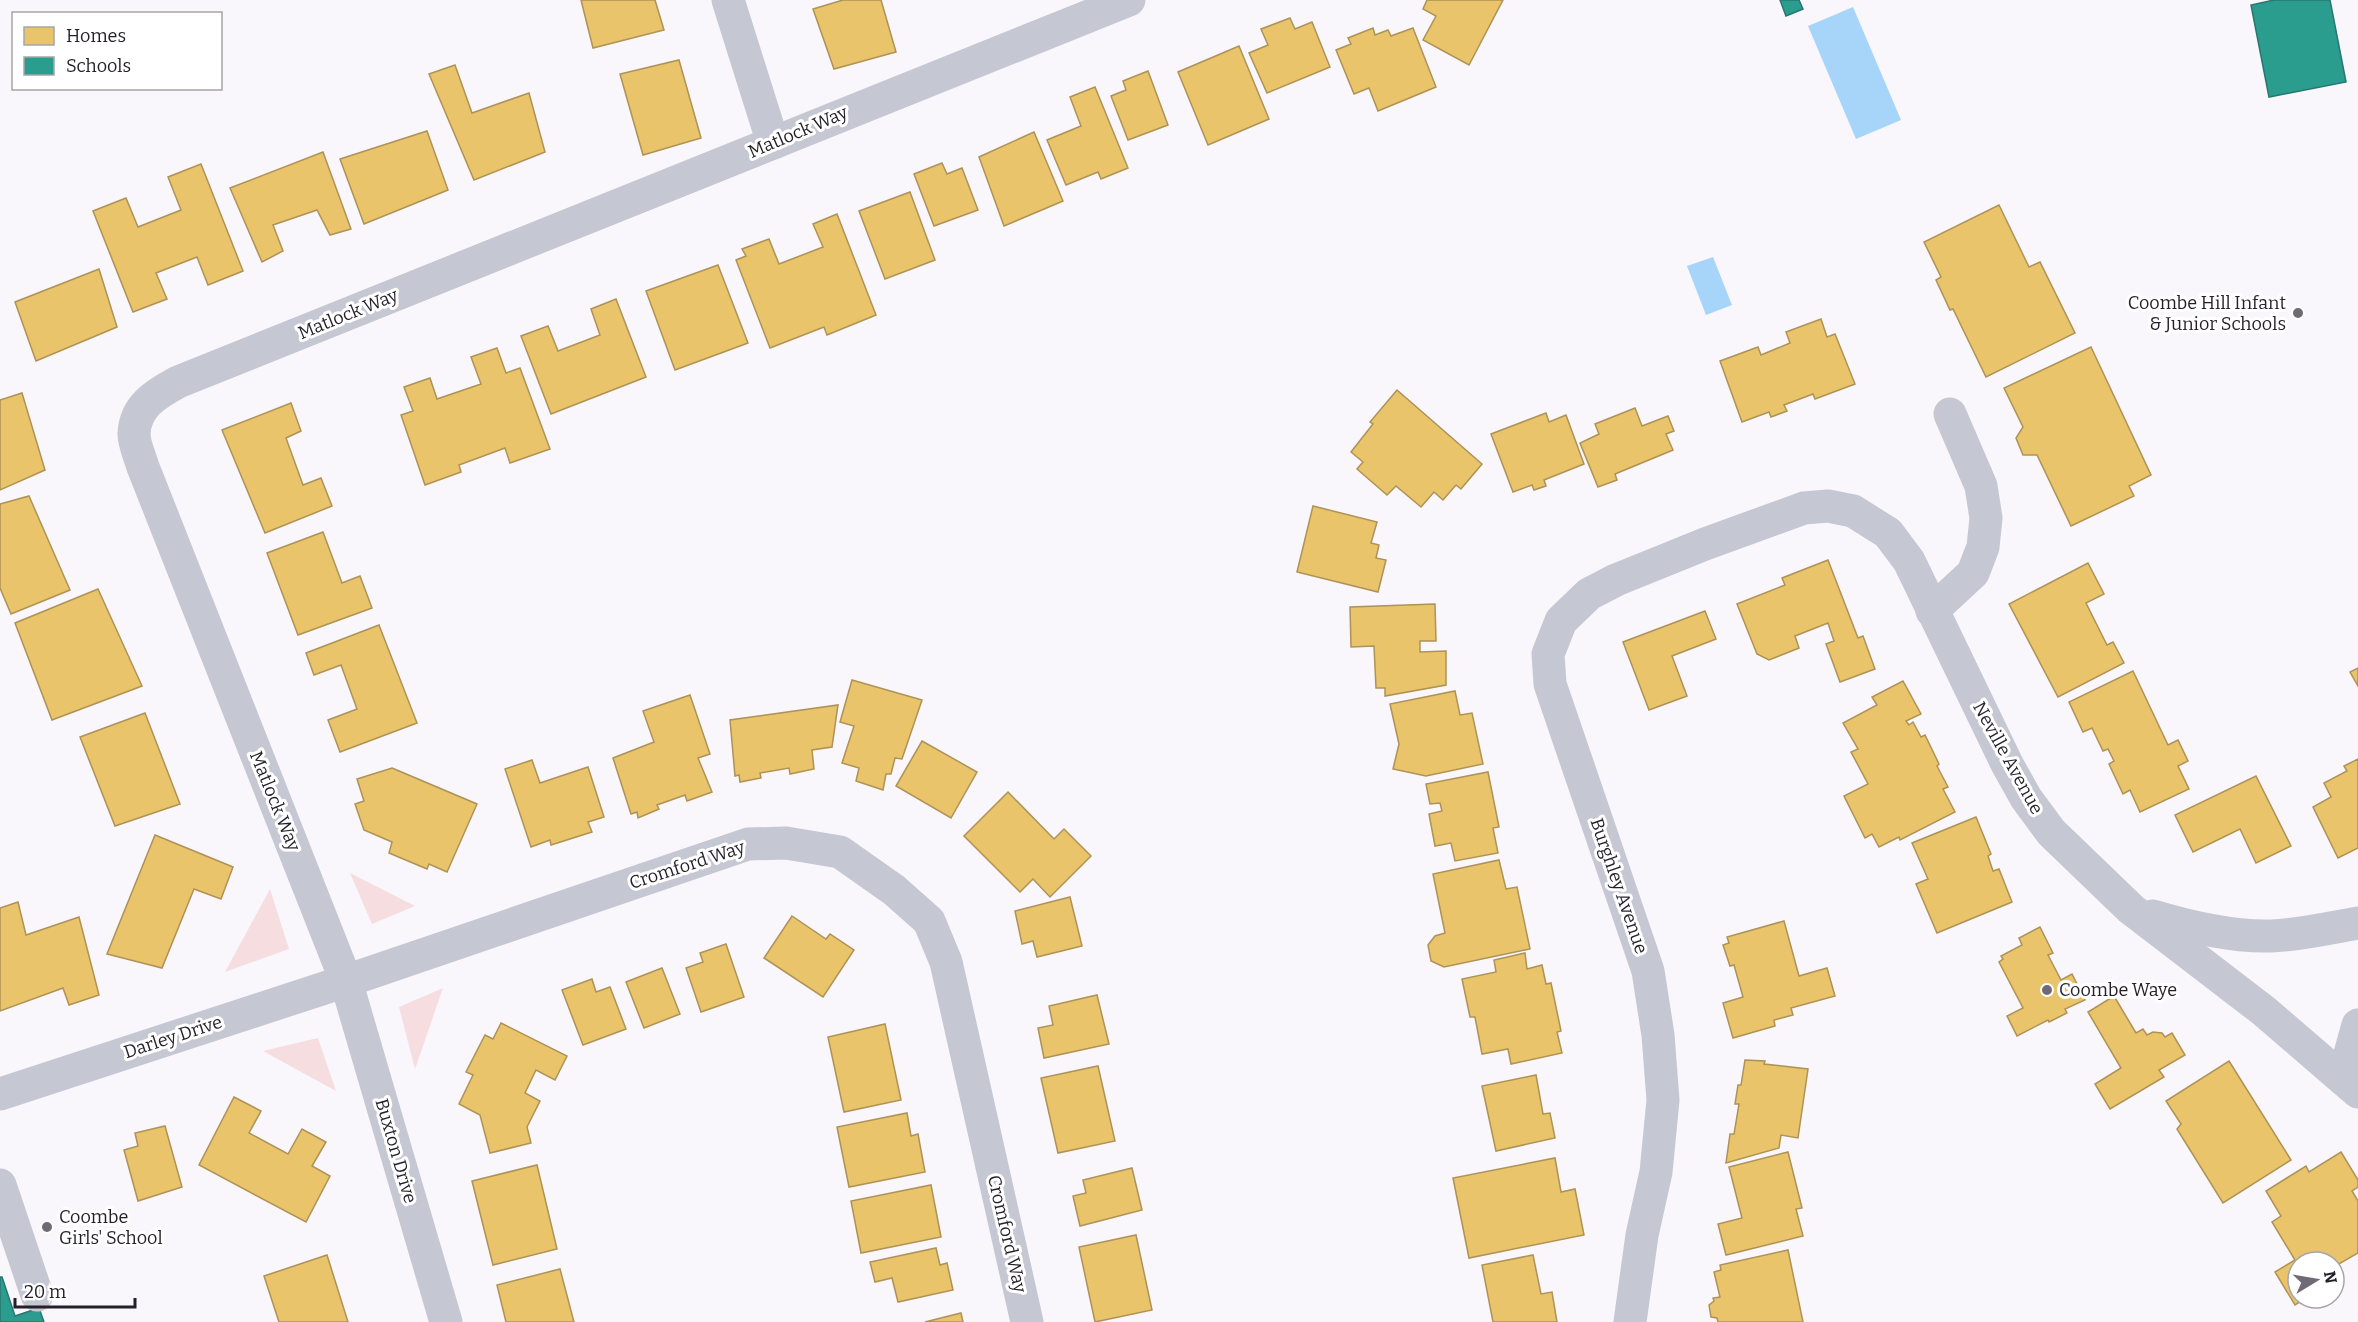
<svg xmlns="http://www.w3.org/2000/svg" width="2358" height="1322" font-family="Bitter,serif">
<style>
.green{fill:#f6dee0}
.water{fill:#a6d5f9}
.homes{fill:#e9c46a;stroke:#ae9256;stroke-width:1.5}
.schools{fill:#2a9d8f;stroke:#287770;stroke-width:1.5}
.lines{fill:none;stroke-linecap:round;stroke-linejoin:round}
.minor{stroke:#c5c7d3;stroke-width:33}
.poi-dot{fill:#6f6a73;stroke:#fff;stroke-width:2}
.labels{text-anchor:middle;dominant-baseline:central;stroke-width:6;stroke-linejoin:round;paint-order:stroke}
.street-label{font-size:18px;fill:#241f29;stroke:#fff}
.poi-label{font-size:18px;fill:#241f29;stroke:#fff;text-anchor:start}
</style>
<rect width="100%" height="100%" fill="#f9f6fc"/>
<g class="green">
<polygon points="350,873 415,906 372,924"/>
<polygon points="270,889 289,949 225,972"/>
<polygon points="443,988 415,1069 399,1007"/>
<polygon points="318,1038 336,1091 263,1051"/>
</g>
<g class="water">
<polygon points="1853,7 1901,120 1856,139 1808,26"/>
<polygon points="1713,257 1732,305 1706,315 1687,266"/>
</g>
<g class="homes">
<polygon points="581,0 655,0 664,30 593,48"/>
<polygon points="843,0 881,0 896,52 834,69 813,9"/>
<polygon points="1427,0 1503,0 1469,65 1423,40 1436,16 1423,9"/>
<polygon points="1290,18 1295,29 1312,22 1330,67 1267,93 1249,53 1268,45 1261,29"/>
<polygon points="1373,28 1375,35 1388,30 1391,36 1413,28 1436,87 1378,111 1369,88 1354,94 1336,50 1351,44 1348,38"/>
<polygon points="1239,46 1269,119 1208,145 1178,72"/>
<polygon points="679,60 701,138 643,155 620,74"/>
<polygon points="455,65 472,113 529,93 545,152 474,180 429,74"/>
<polygon points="1148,71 1168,125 1128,140 1111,96 1126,90 1123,81"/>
<polygon points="1095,87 1128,168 1101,179 1098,172 1066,185 1047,140 1081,126 1070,97"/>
<polygon points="427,131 448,190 364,224 340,159"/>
<polygon points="1034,132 1063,201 1004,226 979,157"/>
<polygon points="323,152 351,229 330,235 317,210 273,225 283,251 262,262 230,188"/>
<polygon points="942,163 947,174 962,168 978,210 934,226 914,174"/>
<polygon points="201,164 243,271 208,285 197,257 156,273 167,299 133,312 93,211 126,198 138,227 181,210 168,177"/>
<polygon points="910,192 935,260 885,279 859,211"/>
<polygon points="1999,205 2029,267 2040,262 2075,333 1986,377 1953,309 1950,310 1936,280 1941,277 1924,242"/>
<polygon points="837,214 876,315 827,335 824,327 770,348 736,260 746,256 742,249 769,239 779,264 823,247 813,224"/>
<polygon points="718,265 748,343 675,370 646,291"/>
<polygon points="99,269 117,327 36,361 15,302"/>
<polygon points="616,299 646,377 551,414 521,336 548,326 558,351 600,335 591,309"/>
<polygon points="1821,319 1827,337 1835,334 1855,384 1815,399 1813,394 1784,405 1787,411 1771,417 1769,412 1742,422 1720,361 1758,347 1761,355 1790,343 1786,332"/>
<polygon points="2091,347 2151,475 2129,486 2134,496 2071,526 2037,455 2023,455 2016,438 2023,427 2004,388"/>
<polygon points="497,348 506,373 520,368 550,449 510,463 505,448 459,465 461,472 425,485 401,415 413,411 404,387 430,378 437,399 481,384 471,357"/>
<polygon points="1397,390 1482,464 1461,489 1456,485 1443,500 1434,492 1421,507 1396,486 1387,495 1357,469 1363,462 1351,452 1373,424 1370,422"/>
<polygon points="22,393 45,470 0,490 0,400"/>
<polygon points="291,403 301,431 286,438 303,485 321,478 332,506 265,533 222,430"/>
<polygon points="1635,408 1642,426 1668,416 1674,431 1666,434 1673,450 1615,474 1617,480 1598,487 1580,443 1599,434 1595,424"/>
<polygon points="1546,413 1549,422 1566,415 1584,464 1544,480 1546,486 1534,490 1532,485 1513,492 1491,434"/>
<polygon points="29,496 70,590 11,614 0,588 0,504"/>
<polygon points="1313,506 1377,522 1371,543 1379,545 1376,558 1386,560 1378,592 1297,572"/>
<polygon points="323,532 342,583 360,576 372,608 298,635 267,553"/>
<polygon points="1828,560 1858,638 1863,636 1875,669 1840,682 1826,644 1834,641 1828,623 1795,636 1799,648 1769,660 1757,654 1737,604 1785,585 1782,578"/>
<polygon points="2088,563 2104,594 2086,603 2107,645 2113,642 2124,663 2058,697 2009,604"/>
<polygon points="98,589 142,686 52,720 15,623"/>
<polygon points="1435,604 1436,641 1420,641 1420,652 1446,651 1446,685 1385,696 1385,688 1376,688 1374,646 1351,647 1350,607"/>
<polygon points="1705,611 1716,639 1672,656 1687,696 1649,710 1623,642"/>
<polygon points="379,625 417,723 340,752 328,720 357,709 341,665 314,675 306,653"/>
<polygon points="2358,668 2358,686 2350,672"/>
<polygon points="2133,671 2168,745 2178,740 2188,761 2178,766 2189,789 2140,812 2130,790 2123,794 2109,764 2114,761 2108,749 2103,751 2092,728 2083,732 2069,702"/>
<polygon points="852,680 922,700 902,759 895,758 891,774 886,774 883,790 856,781 859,768 842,763 854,726 840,722"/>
<polygon points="1903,681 1921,714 1906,721 1909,725 1913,722 1921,737 1925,735 1939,764 1937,766 1948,787 1943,789 1955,812 1900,840 1899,837 1879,847 1872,834 1865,838 1844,796 1868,784 1851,752 1858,749 1843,723 1877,705 1872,697"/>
<polygon points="1455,691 1460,715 1472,713 1483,764 1426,776 1393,769 1399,744 1390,704"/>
<polygon points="690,695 710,754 698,758 712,792 687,801 685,795 657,805 659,809 638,818 637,812 631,814 613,758 654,742 643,711"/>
<polygon points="838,705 832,747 812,750 814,769 790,774 789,768 760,773 761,778 740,782 739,775 735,776 730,720"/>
<polygon points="145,713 180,804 115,826 80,737"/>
<polygon points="922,741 977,772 951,818 896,786"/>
<polygon points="2358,759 2358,848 2338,858 2313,807 2331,797 2324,783 2347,771 2344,766"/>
<polygon points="532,760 540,783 588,767 604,817 588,822 592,832 551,845 550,840 531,847 505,769"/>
<polygon points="392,768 477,804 447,872 429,864 427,869 389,853 392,842 364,830 355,804 364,801 357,779"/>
<polygon points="1488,772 1499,827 1493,828 1498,853 1455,861 1451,843 1435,846 1429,814 1442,811 1440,803 1430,804 1426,784"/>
<polygon points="2256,776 2291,846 2256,863 2240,829 2193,852 2175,815"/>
<polygon points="1008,792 1054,839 1064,829 1091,856 1050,897 1033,879 1020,892 964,836"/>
<polygon points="1976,817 1991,854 1988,856 1993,871 1999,869 2012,902 1937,933 1916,884 1928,879 1912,843"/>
<polygon points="155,835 233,867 221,899 194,889 162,968 107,954"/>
<polygon points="1499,860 1506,889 1517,887 1530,949 1444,967 1431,961 1428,945 1435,936 1445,933 1433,874"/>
<polygon points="1070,897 1082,946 1037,957 1033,941 1022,944 1015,911"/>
<polygon points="18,902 26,935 79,917 99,995 69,1005 63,988 0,1011 0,908"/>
<polygon points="792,916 826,939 830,934 854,950 823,997 764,958"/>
<polygon points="1784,921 1799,976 1827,968 1835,996 1791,1008 1793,1015 1774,1020 1775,1026 1733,1038 1723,1003 1743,997 1734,965 1730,966 1723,945 1729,943 1727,937"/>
<polygon points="2040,927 2053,953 2048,955 2061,980 2072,974 2085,1000 2065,1009 2067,1013 2049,1022 2048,1020 2017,1036 2007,1016 2023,1008 1999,962 2003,959 2001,956 2022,945 2019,938"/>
<polygon points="726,944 744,997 701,1012 686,968 703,962 700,953"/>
<polygon points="1525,953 1527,969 1542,965 1546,984 1551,983 1561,1031 1557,1032 1562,1053 1511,1064 1508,1049 1482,1054 1475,1017 1470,1017 1462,979 1496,972 1494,960"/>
<polygon points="662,968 680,1014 644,1028 626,982"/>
<polygon points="592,979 596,992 610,987 626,1029 583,1045 562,990"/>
<polygon points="1097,995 1109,1044 1044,1058 1038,1028 1053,1025 1049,1006"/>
<polygon points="2114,996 2136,1033 2143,1029 2147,1035 2153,1032 2162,1033 2165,1037 2172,1033 2185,1055 2159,1070 2164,1077 2110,1109 2095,1084 2121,1068 2088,1012"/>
<polygon points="501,1023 567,1056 555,1080 536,1070 525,1093 540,1101 527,1127 531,1143 490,1153 480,1115 459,1104 473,1075 466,1072 485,1035 493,1039"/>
<polygon points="885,1024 901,1100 844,1112 828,1037"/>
<polygon points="1745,1060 1765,1061 1764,1064 1808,1069 1798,1138 1781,1135 1779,1148 1726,1163 1730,1134 1734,1134 1739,1104 1735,1104 1738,1085 1741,1085"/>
<polygon points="2229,1061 2291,1160 2223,1203 2177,1129 2181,1124 2166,1101"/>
<polygon points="1098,1066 1115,1141 1058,1153 1041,1078"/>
<polygon points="1536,1075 1543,1114 1550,1113 1555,1138 1496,1151 1482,1086"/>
<polygon points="234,1097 261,1111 249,1133 288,1154 302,1129 326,1142 312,1166 330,1176 306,1222 199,1165"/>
<polygon points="907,1113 911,1136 918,1134 925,1172 849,1187 837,1127"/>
<polygon points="165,1126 182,1187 138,1201 124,1150 138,1146 135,1133"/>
<polygon points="1788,1152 1802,1208 1796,1209 1803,1236 1726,1255 1718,1224 1742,1218 1729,1167"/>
<polygon points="2341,1152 2358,1180 2358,1187 2352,1191 2358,1201 2358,1253 2337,1265 2343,1275 2334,1280 2334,1262 2298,1262 2298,1298 2306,1298 2295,1305 2275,1272 2295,1260 2272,1222 2281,1216 2266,1191 2306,1166 2309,1172"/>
<polygon points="1555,1158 1561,1192 1575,1189 1584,1235 1469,1258 1453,1178"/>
<polygon points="537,1165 557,1249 493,1265 472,1181"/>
<polygon points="1132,1168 1142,1210 1080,1226 1073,1196 1086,1193 1083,1180"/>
<polygon points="931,1185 941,1237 861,1253 851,1201"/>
<polygon points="1136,1235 1152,1310 1095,1322 1079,1247"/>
<polygon points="936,1248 940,1265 947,1263 953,1290 898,1302 892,1278 875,1282 870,1262"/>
<polygon points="1788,1250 1803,1322 1718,1322 1717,1318 1711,1317 1709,1305 1714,1301 1713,1298 1720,1297 1714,1272 1721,1270 1720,1265"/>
<polygon points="327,1255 348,1322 279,1322 264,1276"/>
<polygon points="1533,1255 1541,1294 1552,1292 1557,1322 1493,1322 1482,1265"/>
<polygon points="560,1269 574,1322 506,1322 497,1285"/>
<polygon points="961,1313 963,1322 925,1322"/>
</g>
<g class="schools">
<polygon points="1780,0 1799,0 1803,9 1786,16"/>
<polygon points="2274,0 2330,0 2346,82 2269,97 2251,5"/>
<polygon points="0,1277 2,1277 15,1316 39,1308 44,1322 0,1322"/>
</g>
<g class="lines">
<g class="minor">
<polyline points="728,0 773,143"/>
<polyline points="1932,611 1973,573 1983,547 1986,518 1981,486 1950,414"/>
<path d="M2153 916C2191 927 2232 937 2271 936 2300 935 2329 928 2358 923"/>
<polyline points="2343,1079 2358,1025"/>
<polyline points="0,1094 346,981 748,844 786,843 840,852 894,890 929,921 946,962 1027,1322"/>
<polyline points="0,1185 37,1295"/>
<path d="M446 1322 346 981 143 467C140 457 134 444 134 434 135 406 156 394 178 382L1129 0"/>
<polyline points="1630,1322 1642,1235 1656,1172 1663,1100 1658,1035 1648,971 1550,684 1548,654 1561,621 1589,594 1616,580 1705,544 1804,508 1828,506 1853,511 1888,533 1909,561 2007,764 2026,798 2051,832 2131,909 2264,1011 2358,1092"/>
</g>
</g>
<g class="poi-dot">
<circle cx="2298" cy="313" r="6"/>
<circle cx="2047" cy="990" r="6"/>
<circle cx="47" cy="1227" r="6"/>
</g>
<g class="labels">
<g class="street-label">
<text transform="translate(798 132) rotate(-23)">Matlock Way</text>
<text transform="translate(348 314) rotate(-22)">Matlock Way</text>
<text transform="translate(2008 758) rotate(61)">Neville Avenue</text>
<text transform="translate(275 801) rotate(68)">Matlock Way</text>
<text transform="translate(687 865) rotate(-18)">Cromford Way</text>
<text transform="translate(1619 886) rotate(71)">Burghley Avenue</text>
<text transform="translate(173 1037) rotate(-18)">Darley Drive</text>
<text transform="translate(396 1151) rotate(74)">Buxton Drive</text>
<text transform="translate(1007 1234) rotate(77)">Cromford Way</text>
</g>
<g class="poi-label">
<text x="2286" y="303" text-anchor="end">Coombe Hill Infant<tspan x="2286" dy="21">&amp; Junior Schools</tspan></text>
<text x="2059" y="990">Coombe Waye</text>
<text x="59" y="1217">Coombe<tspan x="59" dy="21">Girls' School</tspan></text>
</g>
</g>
<rect x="12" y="12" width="210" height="78" fill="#ffffff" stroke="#a7a5a9" stroke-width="1.5"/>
<rect x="24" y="27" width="30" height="18" fill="#e9c46a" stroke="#a7a5a9" stroke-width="1.5"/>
<text x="66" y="42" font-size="18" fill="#241f29">Homes</text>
<rect x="24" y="57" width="30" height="18" fill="#2a9d8f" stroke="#a7a5a9" stroke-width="1.5"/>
<text x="66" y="72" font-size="18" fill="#241f29">Schools</text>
<g transform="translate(2316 1280) rotate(79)"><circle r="28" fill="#ffffff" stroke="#a7a5a9" stroke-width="1.5"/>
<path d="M0-4.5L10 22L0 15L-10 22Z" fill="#6f6a73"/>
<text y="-9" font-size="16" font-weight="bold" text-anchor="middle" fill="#241f29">N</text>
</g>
<path d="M15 1298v9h120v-9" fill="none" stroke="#241f29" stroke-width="3"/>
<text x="24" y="1298" font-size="18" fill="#241f29" stroke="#ffffff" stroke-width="4.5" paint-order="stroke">20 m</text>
</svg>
